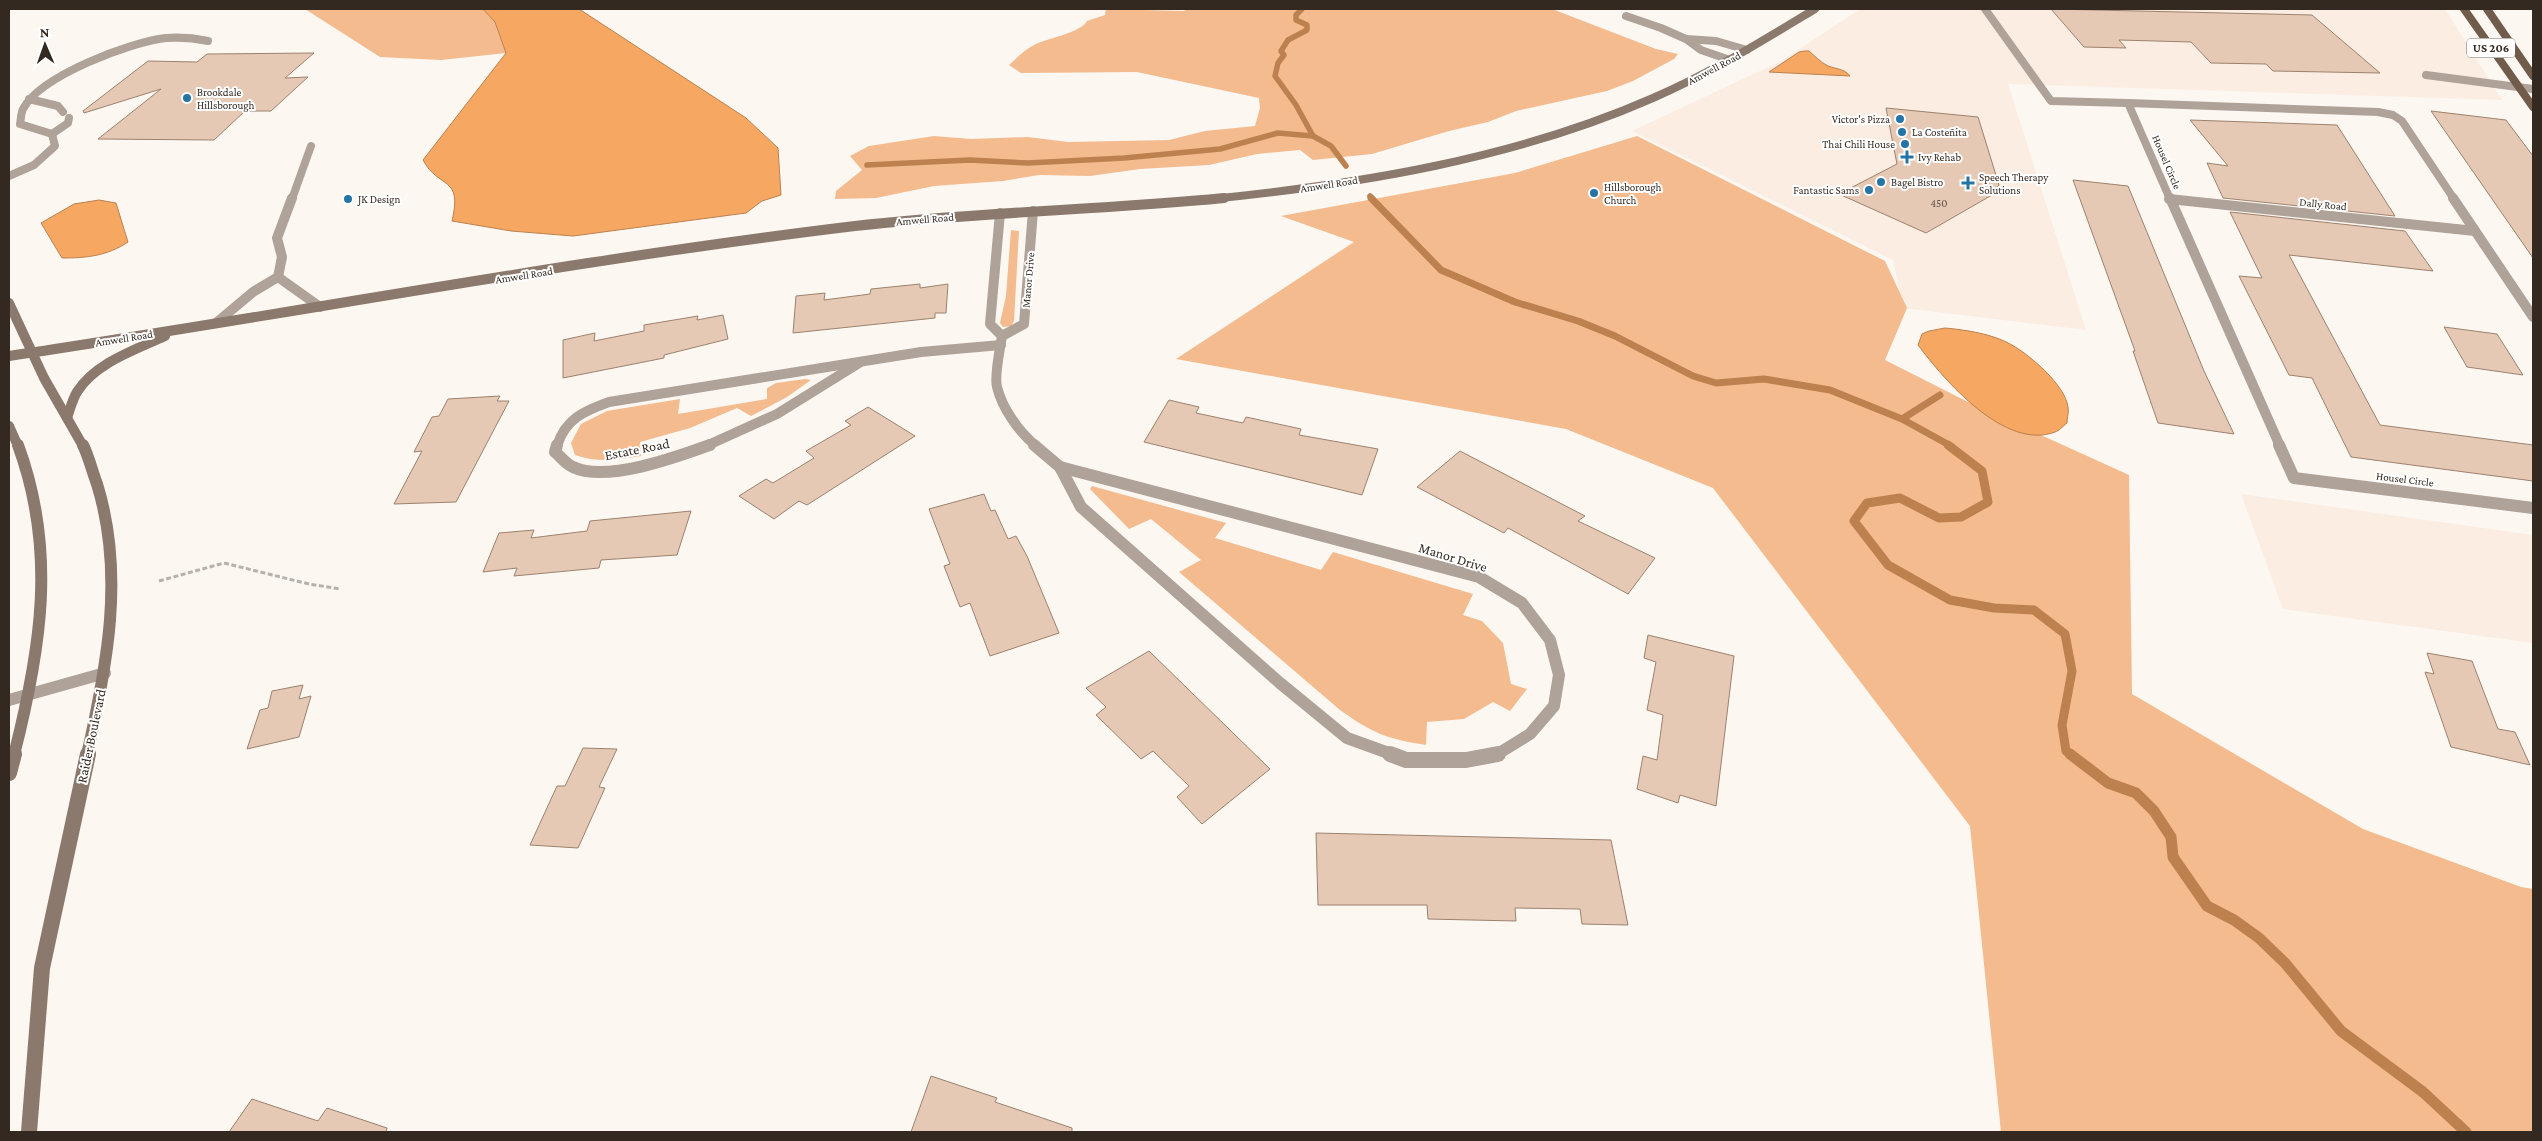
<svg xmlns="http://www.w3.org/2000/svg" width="2542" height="1141" font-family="'Crimson Pro',serif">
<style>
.built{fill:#fbede2}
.green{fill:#f3bb8e}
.water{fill:#f6a762;stroke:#bc814e}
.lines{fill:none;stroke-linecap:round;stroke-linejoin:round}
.stream-far3{stroke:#bc814e;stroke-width:5.5}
.stream-far2{stroke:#bc814e;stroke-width:7}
.stream-far1{stroke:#bc814e;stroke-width:9}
.stream{stroke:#bc814e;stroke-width:11}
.building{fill:#e5c9b4;stroke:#9c826e}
.path{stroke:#b8b0aa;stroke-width:3;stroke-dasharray:5 2.5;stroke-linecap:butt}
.lane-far3{stroke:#aea299;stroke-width:8}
.lane-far2{stroke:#aea299;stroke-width:10}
.lane-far1{stroke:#aea299;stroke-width:12}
.lane{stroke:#aea299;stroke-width:16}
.secondary-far3{stroke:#8a796c;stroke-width:8}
.secondary-far2{stroke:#8a796c;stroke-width:10}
.secondary-far1{stroke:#8a796c;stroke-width:12}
.secondary{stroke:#8a796c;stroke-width:16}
.primary{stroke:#715c4c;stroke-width:8}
.poi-dot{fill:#2474a6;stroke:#fff;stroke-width:2}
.labels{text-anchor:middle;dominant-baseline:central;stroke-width:4;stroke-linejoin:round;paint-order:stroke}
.far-street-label{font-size:11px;fill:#342921;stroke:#fff}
.far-poi-label{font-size:11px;fill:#342921;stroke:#fff;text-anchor:start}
.number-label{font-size:11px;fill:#605146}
.shield{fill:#fff;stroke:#716964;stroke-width:1}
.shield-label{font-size:12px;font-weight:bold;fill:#342921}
.street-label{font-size:14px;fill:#342921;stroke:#fff}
</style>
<rect width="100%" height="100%" fill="#fdf7f2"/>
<g class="built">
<polygon points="1860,9 2445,9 2502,100 2008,84 2086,330 1903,308 1893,260 1632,131 1783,60"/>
<polygon points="2241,494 2533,535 2533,643 2283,609"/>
</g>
<g class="green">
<polygon points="305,9 483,9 495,22 506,53 441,60 380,57"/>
<path d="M1106 9 1184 11 1188 9H1552L1656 49 1678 54 1674 59 1633 81 1607 91 1516 111 1488 122 1449 131 1372 154 1313 160 1300 150 1257 154 1209 165 1140 169 1090 176 1039 175 1003 181 934 186 876 198 835 199 836 191 862 170 850 156 869 146 934 136 971 139 1028 137 1068 142 1169 140 1205 131 1255 126 1260 108 1259 98 1137 72 1021 73 1009 65C1017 58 1024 50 1034 45 1047 38 1081 33 1087 21L1105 15Z"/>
<polygon points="1637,136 1885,261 1907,308 1885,360 1966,401 2129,475 2132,694 2363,829 2521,887 2533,889 2533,1132 2001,1132 1970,826 1713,488 1566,429 1176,359 1354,242 1281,216 1515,173"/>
<polygon points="1011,230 1019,231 1014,321 1011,326 1003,327 1000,323 1006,296"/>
<path d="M805 379 811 380 787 397 751 416 737 408 690 428 640 442 641 456C617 460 598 463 575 455L571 443 581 424 607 411 680 399 678 414 767 399V388L776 383Z"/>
<path d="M1092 486 1226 523 1215 538 1321 570 1333 552 1473 594 1463 615 1482 621 1503 643 1511 684 1527 689 1510 711 1493 702 1464 719 1427 722 1426 745C1387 739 1372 733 1340 710L1179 572 1201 560 1151 519 1129 529 1090 489Z"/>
</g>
<g class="water">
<path d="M483 9H579L746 118 778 148 781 195 762 201 746 213 573 236 511 231 452 221C463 175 439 190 423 160L506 53 495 22Z"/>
<path d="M1805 51H1809C1815 56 1820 62 1828 66 1836 69 1845 69 1850 76L1769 72 1799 52Z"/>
<path d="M99 200 116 203 128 242C107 256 87 258 62 258L41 223 74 204Z"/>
<path d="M1945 328C1967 330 1993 334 2012 345 2031 356 2065 385 2068 407 2069 412 2067 418 2067 423 2063 426 2059 431 2055 432 2005 451 1944 380 1918 345L1922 334 1929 331Z"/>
</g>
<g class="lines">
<g class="stream-far3">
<polyline points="1302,9 1296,15 1296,20 1307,25 1307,30 1288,40 1281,51 1284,55 1278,63 1275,76 1296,105 1313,136"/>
<polyline points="867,165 970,160 1028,163 1124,158 1220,149 1278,133 1313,136 1331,146 1346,166"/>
<polyline points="1370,196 1373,199"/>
</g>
<g class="stream-far2">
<polyline points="1371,198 1441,270 1515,302 1578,321 1615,336 1693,376 1716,383 1764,379 1830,390 1902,419 1951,446"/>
<polyline points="1902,419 1940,395"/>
</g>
<polyline class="stream-far1" points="1948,445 1982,471 1988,502 1961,517 1939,518 1900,498 1867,503 1854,521 1888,565 1950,600 1994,608 2034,610 2065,634 2072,671 2062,725 2066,751 2072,755"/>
<polyline class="stream" points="2070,754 2108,783 2136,793 2154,811 2171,837 2173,857 2207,906 2234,920 2259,938 2285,963 2341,1031 2423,1092 2466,1132"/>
</g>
<g class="building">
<polygon points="2051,9 2312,15 2380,73 2273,71 2266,64 2211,63 2191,42 2119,40 2126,48 2084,47"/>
<polygon points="314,53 285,78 308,77 271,111 245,111 214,140 98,139 161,89 84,113 83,111 148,61 197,62 207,54"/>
<polygon points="1886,108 1978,117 1999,185 1992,195 1926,233 1839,194 1897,164"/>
<polygon points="2431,111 2506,120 2533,156 2533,258"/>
<polygon points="2190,120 2337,125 2395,216 2223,198 2207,163 2228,166"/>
<polygon points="2073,180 2128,186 2204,371 2234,434 2158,423 2133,351 2135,351"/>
<polygon points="2230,212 2405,231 2433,271 2289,255 2380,425 2533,445 2533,481 2351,457 2312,378 2289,375 2239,276 2262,278"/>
<polygon points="920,284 920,288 948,284 946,313 935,313 935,318 793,333 796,296 825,293 824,300 870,294 871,289"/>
<polygon points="723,315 728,339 664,355 664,358 563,378 563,340 595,333 594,341 644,331 644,325 698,316 697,320"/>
<polygon points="2444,327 2497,334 2523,375 2467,367"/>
<polygon points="500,396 497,401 509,401 456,502 394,504 422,451 414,452 432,417 439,416 448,399"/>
<polygon points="1169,400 1199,407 1196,413 1243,423 1246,417 1301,429 1299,435 1378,449 1362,495 1144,442"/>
<polygon points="868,407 915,436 807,505 799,501 774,519 739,496 766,479 773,483 814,458 806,451 851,425 845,421"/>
<polygon points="1460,451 1585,516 1578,521 1655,558 1628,594 1508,528 1504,533 1417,487"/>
<polygon points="984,494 991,511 995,510 1008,539 1016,536 1027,556 1059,633 990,656 970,603 960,607 944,566 950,564 929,509"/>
<polygon points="691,511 677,555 601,560 599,568 514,576 517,568 483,572 499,533 534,530 531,538 587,531 590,521"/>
<polygon points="1648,635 1734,656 1716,806 1680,795 1678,803 1637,789 1643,756 1657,760 1663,715 1647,710 1656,662 1644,658"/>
<polygon points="1149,651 1270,769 1202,824 1177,797 1189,786 1153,751 1141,759 1096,715 1106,707 1086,688"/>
<polygon points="2427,653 2472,661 2498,729 2515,732 2530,765 2451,747 2425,672 2434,674"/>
<polygon points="303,685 299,699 311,696 299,737 247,749 260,710 268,708 272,691"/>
<polygon points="583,748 617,749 599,787 605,788 578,848 530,845 557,786 565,786"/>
<polygon points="1316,833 1611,840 1628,925 1582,924 1580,909 1515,908 1516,921 1428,919 1427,905 1318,905"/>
<polygon points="931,1076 997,1098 995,1102 1072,1128 1072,1132 911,1132"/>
<polygon points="252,1099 318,1121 327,1108 387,1128 386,1132 229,1132"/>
</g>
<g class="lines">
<polyline class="path" points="159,581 224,563 309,584 340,589"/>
<g class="lane-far3">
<polyline points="1985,9 2051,101 2128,103"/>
<polyline points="1626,16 1661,28 1686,39 1701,50 1730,60"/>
<polyline points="1686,39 1716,41 1747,50"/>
<polyline points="2426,75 2533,89"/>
<polyline points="29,99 58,106 63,112"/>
<polyline points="52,134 68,123 69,118"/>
<path d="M9 176 34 165 55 146 52 134 20 124C21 119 21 113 23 109 40 76 130 42 166 38 180 37 194 38 208 41"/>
<polyline points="292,199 311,146"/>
<polyline points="2170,199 2128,103 2378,112 2393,115 2402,121 2454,199"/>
</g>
<g class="lane-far2">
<polyline points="2170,198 2280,446"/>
<polyline points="2453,198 2533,317"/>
<polyline points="2169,199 2475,231"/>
<path d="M1000 213 990 324 1002 336C1000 349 994 376 997 387 1002 408 1019 432 1036 446"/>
<polyline points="278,277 320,307"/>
<polyline points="216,323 253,292 278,277 282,257 277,238 292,198"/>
<polyline points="1002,336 1024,324 1033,211"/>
<path d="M557 446C565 419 584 411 609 402L921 352 1001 345"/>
<polyline points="706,446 777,414 859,363"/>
</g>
<g class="lane-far1">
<path d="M557 445 555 452C561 457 566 464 573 467 606 483 677 457 710 445"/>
<polyline points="1034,445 1060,467"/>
<polyline points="2279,445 2294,478 2533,508"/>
<polyline points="1060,467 1479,577 1522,603 1550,640 1559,675 1554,706 1530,734 1496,755"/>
<polyline points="1060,467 1081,507 1280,683 1347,738 1394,755"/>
<polyline points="9,700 105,673"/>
</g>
<polyline class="lane" points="1390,754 1406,760 1466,760 1498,754"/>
<path class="secondary-far3" d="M1211 199C1360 184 1514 159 1653 98 1709 74 1762 41 1815 9"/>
<g class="secondary-far2">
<polyline points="9,303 44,378 83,446"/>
<path d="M9 356C291 314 572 260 855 226 978 212 1101 210 1224 198"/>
<path d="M67 418C70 410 72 400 77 392 95 363 135 350 165 336"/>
<polyline points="9,426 18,446"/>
</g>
<g class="secondary-far1">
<path d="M83 445C89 457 92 471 97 484 125 574 107 666 87 755"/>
<path d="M14 755C41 649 57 551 18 445"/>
</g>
<g class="secondary">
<polyline points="9,773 14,754"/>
<polyline points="29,1132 42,968 88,754"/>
</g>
<g class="primary">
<polyline points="2464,9 2533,107"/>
<polyline points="2487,9 2533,76"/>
</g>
</g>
<g class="poi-dot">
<circle cx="187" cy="98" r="5"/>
<circle cx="1900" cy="119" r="5"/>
<circle cx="1902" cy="132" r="5"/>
<circle cx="1905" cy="144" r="5"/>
<path d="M1904.5 149.5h5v5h5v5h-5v5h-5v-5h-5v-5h5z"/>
<circle cx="1881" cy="182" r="5"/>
<path d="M1965.5 175.5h5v5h5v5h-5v5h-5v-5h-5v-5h5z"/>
<circle cx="1869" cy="190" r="5"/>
<circle cx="1594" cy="193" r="5"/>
<circle cx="348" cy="199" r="5"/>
</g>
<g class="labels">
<g class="far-street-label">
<text transform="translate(1714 68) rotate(-28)">Amwell Road</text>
<text transform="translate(2167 162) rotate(67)">Housel Circle</text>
<text transform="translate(1329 184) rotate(-9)">Amwell Road</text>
<text transform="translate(2323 204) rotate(6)">Dally Road</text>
<text transform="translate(925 219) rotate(-5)">Amwell Road</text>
<text transform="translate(524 275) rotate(-9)">Amwell Road</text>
<text transform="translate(1028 280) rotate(-85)">Manor Drive</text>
<text transform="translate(124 338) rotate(-9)">Amwell Road</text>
<text transform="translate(2405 479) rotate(7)">Housel Circle</text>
</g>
<g class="far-poi-label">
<text x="197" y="92">Brookdale<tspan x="197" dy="13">Hillsborough</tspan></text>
<text x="1890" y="119" text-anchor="end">Victor's Pizza</text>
<text x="1912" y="132">La Costeñita</text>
<text x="1895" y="144" text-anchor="end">Thai Chili House</text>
<text x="1918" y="157">Ivy Rehab</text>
<text x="1979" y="177">Speech Therapy<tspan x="1979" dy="13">Solutions</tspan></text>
<text x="1891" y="182">Bagel Bistro</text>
<text x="1604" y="187">Hillsborough<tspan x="1604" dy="13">Church</tspan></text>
<text x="1859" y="190" text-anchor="end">Fantastic Sams</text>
<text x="358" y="199">JK Design</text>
</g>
<g class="number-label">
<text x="1939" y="203">450</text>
</g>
<rect class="shield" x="2467" y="38.5" width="48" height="19" rx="4"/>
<g class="shield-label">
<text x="2491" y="48">US 206</text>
</g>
<g class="street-label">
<text transform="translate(637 449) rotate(-11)">Estate Road</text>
<text transform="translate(1453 557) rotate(17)">Manor Drive</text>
<text transform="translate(91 736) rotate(-78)">Raider Boulevard</text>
</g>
</g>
<rect width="2542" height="1141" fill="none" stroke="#342921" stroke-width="20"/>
<g transform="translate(45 45) rotate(358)" stroke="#ffffff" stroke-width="4" paint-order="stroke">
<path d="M0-4L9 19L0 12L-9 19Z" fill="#342921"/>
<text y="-8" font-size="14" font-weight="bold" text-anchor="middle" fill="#342921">N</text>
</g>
</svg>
